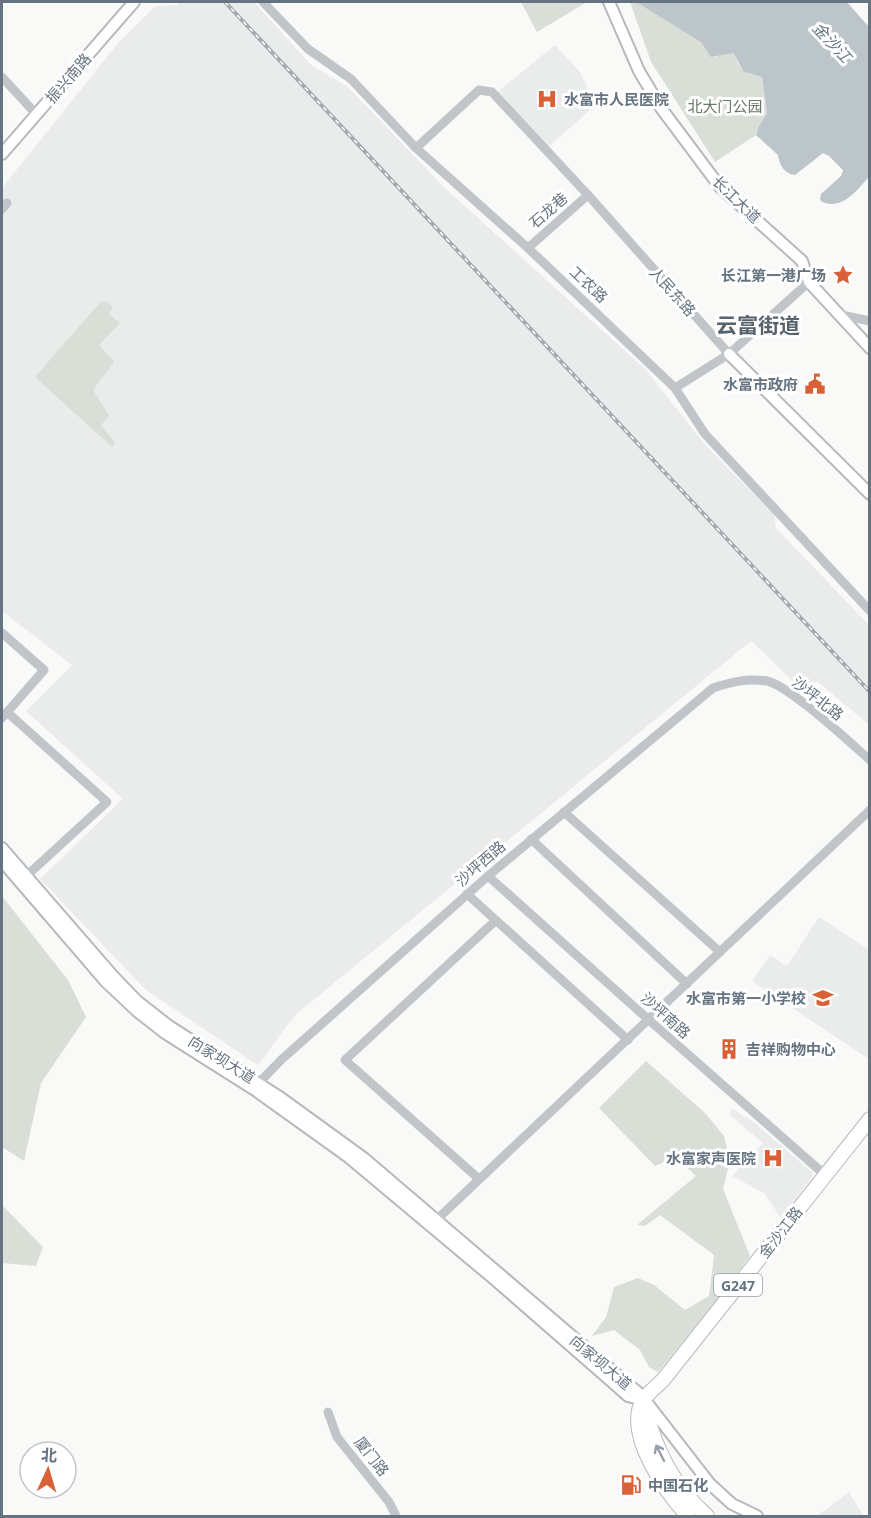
<svg xmlns="http://www.w3.org/2000/svg" width="871" height="1518" font-family="'Open Sans','Noto Sans SC',sans-serif">
<style>
.built{fill:#eaebeb}
.green{fill:#d9ded7}
.water{fill:#bbc5ca}
.lines{fill:none;stroke-linecap:round;stroke-linejoin:round}
.major-casing{stroke:#b5b9be;stroke-width:14}
.highway-casing{stroke:#b5b9bc;stroke-width:16}
.minor{stroke:#c1c5c9;stroke-width:9}
.major{stroke:#fff;stroke-width:10}
.highway{stroke:#fff;stroke-width:14}
.rail-casing{stroke:#a3a9af;stroke-width:4}
.rail{stroke:#fff;stroke-width:1.5;stroke-dasharray:4.5;stroke-linecap:butt}
.oneway{stroke:#949ea7}
.labels{text-anchor:middle;dominant-baseline:central;stroke-width:6;stroke-linejoin:round;paint-order:stroke}
.shield{fill:#fff;stroke:#949ea7;stroke-width:1.5}
.shield-label{font-size:14px;font-weight:bold;fill:#667481}
.street-label{font-size:15px;fill:#667481;stroke:#fff}
.poi-label{font-size:15px;font-weight:bold;fill:#667481;stroke:#fff;text-anchor:end}
.park-label{font-size:15px;fill:#687965;stroke:#fff}
.water-label{font-size:16px;font-style:italic;fill:#677982;stroke:#fff}
.district-label{font-size:21px;font-weight:bold;fill:#58636c;stroke:#fff}
</style>
<rect width="100%" height="100%" fill="#f9faf8"/>
<g class="built">
<polygon points="178,2 254,2 311,65 347,86 446,189 646,370 708,448 774,514 776,528 869,625 869,725 817,681 803,691 751,641 295,1015 258,1065 146,990 40,879 123,799 26,711 72,665 2,611 2,188 119,42 156,6 178,5"/>
<polygon points="555,45 580,72 596,105 546,149 496,93"/>
<polygon points="819,917 869,950 869,1059 752,981 770,955 787,966"/>
<polygon points="731,1108 755,1123 814,1174 781,1218 764,1193 732,1176 763,1143 730,1115"/>
<polygon points="849,1492 862,1514 860,1516 817,1516"/>
</g>
<g class="green">
<polygon points="521,2 587,2 537,32"/>
<polygon points="630,2 636,2 702,42 714,57 729,52 733,53 739,65 749,74 762,77 767,113 757,130 756,135 715,162 651,62"/>
<polygon points="104,301 113,306 109,314 120,323 99,345 114,362 93,390 109,416 101,425 115,443 112,447 35,377 99,304"/>
<polygon points="2,896 68,980 86,1017 41,1083 24,1161 2,1147"/>
<polygon points="646,1061 704,1112 724,1136 730,1161 723,1189 750,1256 721,1295 658,1372 649,1367 640,1350 614,1330 592,1336 606,1317 614,1287 638,1278 654,1285 685,1310 709,1296 714,1255 660,1215 645,1226 637,1225 696,1176 676,1157 655,1166 599,1108"/>
<polygon points="2,1205 43,1247 36,1266 2,1263"/>
</g>
<path class="water" d="M636 2H847L869 27V177C856 191 843 210 822 202L820 199 821 194 841 176 843 170 829 156 823 153 795 175C784 174 779 164 778 155L756 135 758 128 767 113 762 77 744 72 733 53 711 57 701 42Z"/>
<g class="lines">
<g class="major-casing">
<g id="major">
<polyline points="609,2 639,71 661,108 720,187 802,261 809,282 870,348"/>
<polyline points="2,154 134,2"/>
<polyline points="729,354 870,494"/>
<polyline points="2,848 113,976 137,1001 169,1026 281,1098 365,1159 641,1395 710,1484 732,1504 757,1516"/>
<polyline points="2,861 106,982 138,1012 165,1033 255,1090 347,1156 494,1279 611,1381 628,1396 643,1400"/>
</g>
</g>
<g class="highway-casing">
<g id="highway">
<path d="M644 1402C653 1446 673 1486 707 1516"/>
<path d="M688 1516C666 1493 624 1433 643 1400 648 1393 657 1386 663 1380L870 1119"/>
</g>
</g>
<g class="minor">
<polyline points="263,2 308,49 351,79 416,148 528,248 675,388 705,434 870,611"/>
<polyline points="2,77 36,114"/>
<polyline points="416,148 479,90 492,92 588,195 729,354"/>
<polyline points="2,209 7,203"/>
<polyline points="528,248 588,195"/>
<polyline points="837,314 870,321"/>
<polyline points="675,388 729,354 809,282"/>
<polyline points="2,633 44,670 2,718"/>
<polyline points="7,712 107,802 22,880"/>
<polyline points="564,812 720,952"/>
<polyline points="531,839 687,984"/>
<polyline points="488,876 649,1020 825,1175"/>
<polyline points="467,894 628,1040"/>
<path d="M255 1087 281 1060 488 876 713 688C731 682 747 678 767 681 790 686 849 742 870 760"/>
<polyline points="479,1179 345,1060 494,922"/>
<polyline points="432,1224 870,810"/>
<polyline points="328,1412 337,1437 389,1502 396,1516"/>
</g>
<use href="#major" class="major"/>
<use href="#highway" class="highway"/>
<g class="rail-casing">
<polyline id="rail" points="225,2 870,692"/>
</g>
<use href="#rail" class="rail"/>
</g>
<defs><path id="oneway-shaft" d="M-6 0H5M1.5-3L5.5 0L1.5 3" fill="none" stroke-width="1.6" stroke-linecap="round" stroke-linejoin="round" transform="scale(1.5)"/></defs>
<use class="oneway" href="#oneway-shaft" transform="translate(660 1453) rotate(-117)"/>
<defs>
<g id="hospital-bare" transform="scale(1.62)"><path d="M-5-5h3v3.5h4V-5h3V5h-3V1.5h-4V5h-3Z" fill="#da6137" stroke="#fff" stroke-width="2.5" paint-order="stroke"/></g>
<g id="sight-bare" transform="scale(1.62)"><path d="M0-6L1.8-2.2L6-1.7L2.9 1.2L3.7 5.4L0 3.3L-3.7 5.4L-2.9 1.2L-6-1.7L-1.8-2.2Z" fill="#da6137" stroke="#fff" stroke-width="2.5" paint-order="stroke"/></g>
<g id="civic-bare" transform="scale(1.62)"><path d="M-.6-6.5H3V-4.5H.6V-3L4-1V1h2V6H-6V1h2V-1L-.6-3ZM-1.2 2.5V6h2.4V2.5Z" fill="#da6137" stroke="#fff" stroke-width="2.5" paint-order="stroke"/></g>
<g id="school-bare" transform="scale(1.62)"><path d="M0-5L7-2L0 1L-7-2ZM-4 1L0 2.5L4 1V4Q0 6-4 4Z" fill="#da6137" stroke="#fff" stroke-width="2.5" paint-order="stroke"/></g>
<g id="building-bare" transform="scale(1.62)"><path d="M-4-6H4V6H1V3H-1V6H-4ZM-2.5-4.3h1.7v1.8h-1.7ZM.8-4.3h1.7v1.8H.8ZM-2.5-1h1.7V.8h-1.7ZM.8-1h1.7V.8H.8Z" fill="#da6137" stroke="#fff" stroke-width="2.5" paint-order="stroke"/></g>
<g id="fuel-bare" transform="scale(1.62)"><path d="M-5.5-6h7V0h2V4h1.3V-2.5L3-4.5l.8-.8L6-3V5H2.5V1h-1V6h-7ZM-4.2-4.7v3.2H.2V-4.7Z" fill="#da6137" stroke="#fff" stroke-width="2.5" paint-order="stroke"/></g>
</defs>
<g fill-rule="evenodd">
<use href="#hospital-bare" x="547" y="99"/>
<use href="#sight-bare" x="843" y="275"/>
<use href="#civic-bare" x="815" y="384"/>
<use href="#school-bare" x="823" y="998"/>
<use href="#building-bare" x="729" y="1049"/>
<use href="#hospital-bare" x="773" y="1158"/>
<use href="#fuel-bare" x="631" y="1485"/>
</g>
<g class="labels">
<rect class="shield" x="714" y="1274" width="48" height="22" rx="4.5"/>
<g class="shield-label">
<text x="738" y="1285">G247</text>
</g>
<g class="street-label">
<text transform="translate(68 78) rotate(-49)">振兴南路</text>
<text transform="translate(737 199) rotate(44)">长江大道</text>
<text transform="translate(548 210) rotate(-41)">石龙巷</text>
<text transform="translate(589 284) rotate(43)">工农路</text>
<text transform="translate(673 291) rotate(48)">人民东路</text>
<text transform="translate(818 698) rotate(38)">沙坪北路</text>
<text transform="translate(480 863) rotate(-41)">沙坪西路</text>
<text transform="translate(666 1015) rotate(42)">沙坪南路</text>
<text transform="translate(222 1059) rotate(32)">向家坝大道</text>
<text transform="translate(780 1232) rotate(-52)">金沙江路</text>
<text transform="translate(601 1362) rotate(40)">向家坝大道</text>
<text transform="translate(372 1456) rotate(52)">厦门路</text>
</g>
<g class="poi-label">
<text x="564" y="99" text-anchor="start">水富市人民医院</text>
<text x="826" y="275">长江第一港广场</text>
<text x="798" y="384">水富市政府</text>
<text x="806" y="998">水富市第一小学校</text>
<text x="746" y="1049" text-anchor="start">吉祥购物中心</text>
<text x="756" y="1158">水富家声医院</text>
<text x="648" y="1485" text-anchor="start">中国石化</text>
</g>
<g class="park-label">
<text x="725" y="106">北大门公园</text>
</g>
<g class="water-label">
<text transform="translate(832 42) rotate(47)">金沙江</text>
</g>
<g class="district-label">
<text x="758" y="325">云富街道</text>
</g>
</g>
<rect width="871" height="1518" fill="none" stroke="#667481" stroke-width="6"/>
<g transform="translate(48 1470) rotate(4)"><circle r="28" fill="#ffffff" stroke="#c2c7cd" stroke-width="1.5"/>
<path d="M0-4.5L10 22L0 15L-10 22Z" fill="#da6137"/>
<text y="-9" font-size="16" font-weight="bold" text-anchor="middle" fill="#667481">北</text>
</g>
</svg>
